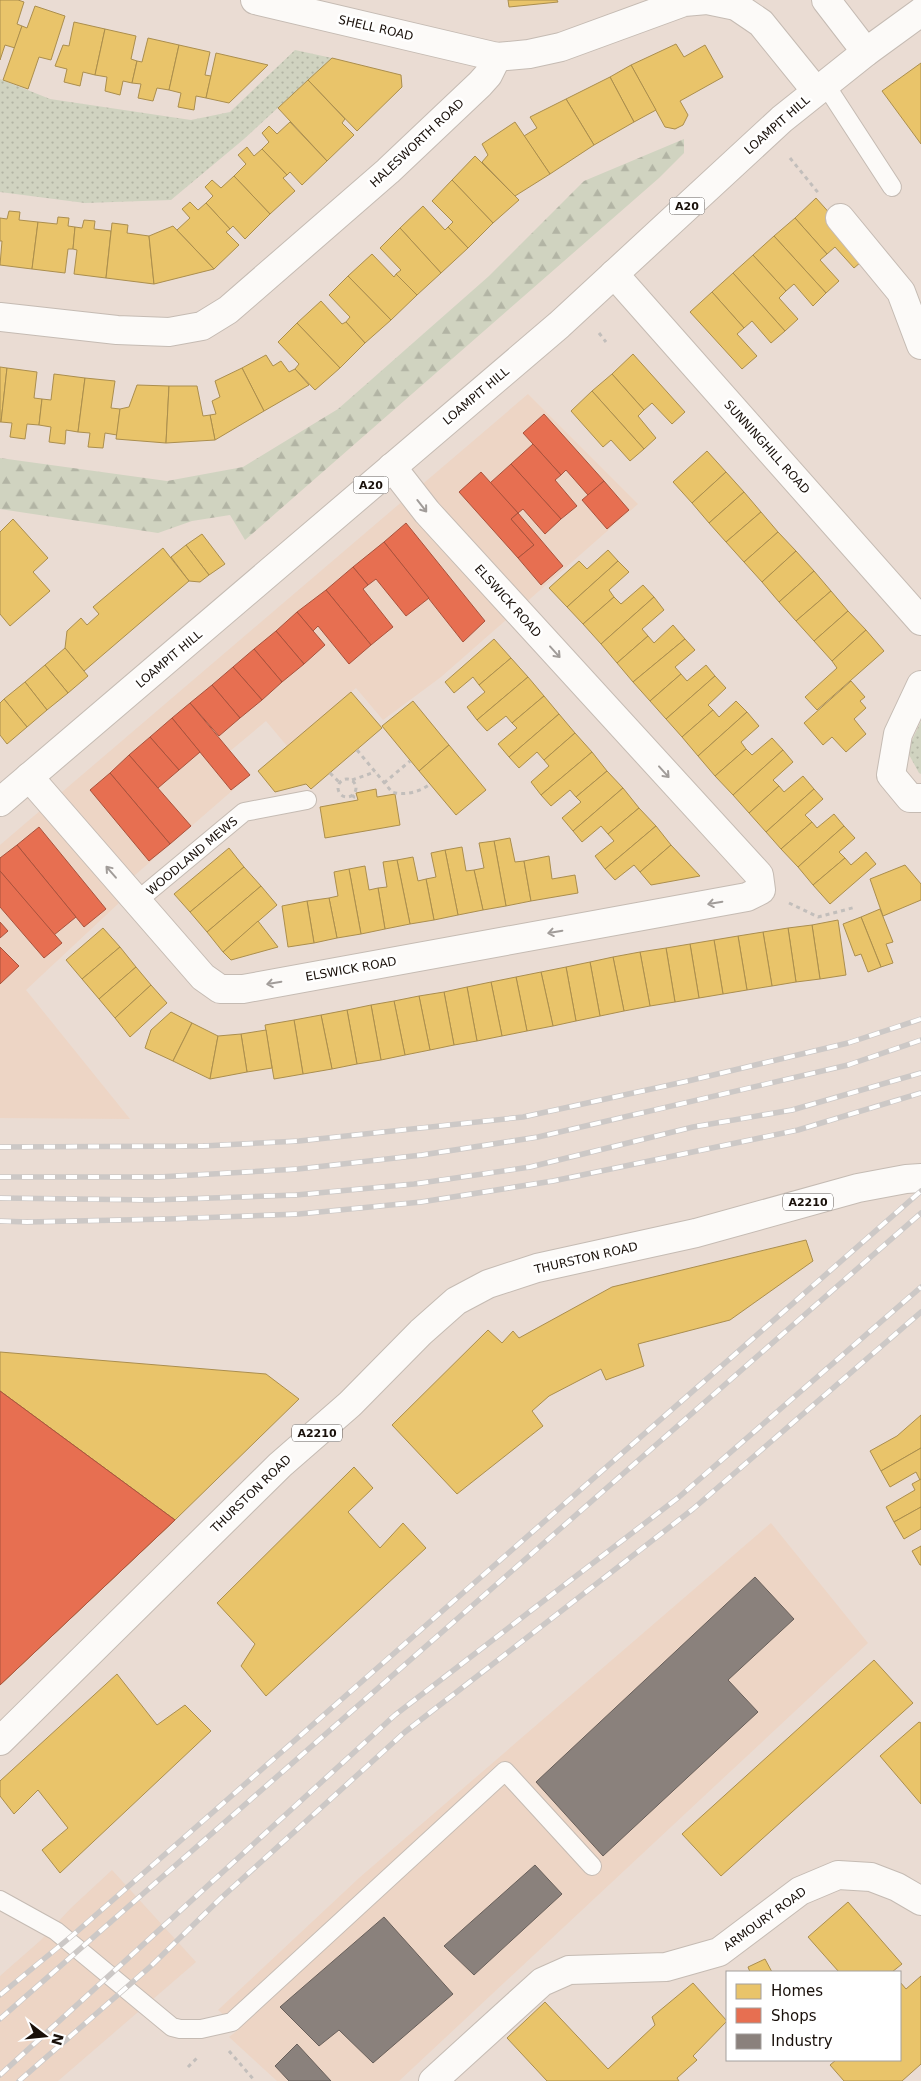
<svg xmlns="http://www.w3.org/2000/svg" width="921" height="2081" font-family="'DejaVu Sans',sans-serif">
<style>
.built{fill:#edd5c5}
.grass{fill:url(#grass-dots)}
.forest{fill:url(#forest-firs)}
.homes{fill:#e9c46a;stroke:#ab8e4d}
.shops{fill:#e76f51;stroke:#a9523c}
.industry{fill:#8a817c;stroke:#685f5a}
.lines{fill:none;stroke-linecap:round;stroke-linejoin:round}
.service-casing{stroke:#c5bbb3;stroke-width:20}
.minor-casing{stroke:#c5bbb3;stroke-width:30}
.primary-casing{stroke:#c5bbb3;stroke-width:30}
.trunk-casing{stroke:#c5bbb3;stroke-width:30}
.path{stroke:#c2bebb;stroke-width:3;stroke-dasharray:4 4;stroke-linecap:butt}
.service{stroke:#fcfaf8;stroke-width:18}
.minor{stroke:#fcfaf8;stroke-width:28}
.primary{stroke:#fcfaf8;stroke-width:28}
.trunk{stroke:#fcfaf8;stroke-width:28}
.rail-casing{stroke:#ccc8c6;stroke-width:5.5}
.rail{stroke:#fff;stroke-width:4;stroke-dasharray:11;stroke-linecap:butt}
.oneway{stroke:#a19c99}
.labels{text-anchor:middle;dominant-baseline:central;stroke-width:5;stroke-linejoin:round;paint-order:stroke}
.shield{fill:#fff;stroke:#5e5854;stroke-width:1}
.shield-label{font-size:11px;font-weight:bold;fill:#19100a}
.street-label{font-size:12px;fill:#19100a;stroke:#fff}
</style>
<defs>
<pattern id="grass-dots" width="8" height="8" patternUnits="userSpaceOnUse" patternTransform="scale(1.25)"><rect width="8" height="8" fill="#d0d3c0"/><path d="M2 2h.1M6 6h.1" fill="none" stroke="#b2b4a4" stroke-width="1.8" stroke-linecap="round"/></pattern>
<pattern id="forest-firs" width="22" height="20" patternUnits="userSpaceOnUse" patternTransform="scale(1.25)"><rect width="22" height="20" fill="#d0d3c0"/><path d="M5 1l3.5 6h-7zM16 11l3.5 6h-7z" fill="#b2b4a4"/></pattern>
</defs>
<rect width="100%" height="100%" fill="#eadcd3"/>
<g class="built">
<polygon points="528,394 638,504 441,677 383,720 356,688 287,746 266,721 229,752 248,777 112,895 119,903 26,990 130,1119 0,1118 0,845"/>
<polygon points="771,1523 868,1643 399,2081 277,2081 229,2037 238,2030 232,2022 218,2010 359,1878"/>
<polygon points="112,1870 196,1962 58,2081 0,2081 0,1976 41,1940 71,1908"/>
</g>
<g class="grass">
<polygon points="295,50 332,58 244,139 171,200 85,203 0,192 0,79 50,99 191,120 230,112"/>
<polygon points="921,721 921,774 919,773 907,751"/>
</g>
<polygon class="forest" points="684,139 684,153 659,178 245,540 230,515 192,521 158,533 0,509 0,458 167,481 243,467 338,409 489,276 584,181"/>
<g class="homes">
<polygon points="0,0 18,0 24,2 17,24 22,26 15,48 5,45 0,60"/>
<polygon points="508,0 557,0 558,2 509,7"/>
<polygon points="35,6 65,16 51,60 39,57 28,89 3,80 22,26 27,28"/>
<polygon points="74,22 105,29 95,75 83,72 80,86 64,82 67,69 55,66 63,45 69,46"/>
<polygon points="105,29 136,36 131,59 137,61 132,83 123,81 120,95 105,91 107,77 95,75"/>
<polygon points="148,38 179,45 169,90 157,88 153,101 138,98 141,84 132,83 137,61 142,62"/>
<polygon points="676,44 684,57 705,45 723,77 680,101 688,115 683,125 675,129 665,127 631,65"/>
<polygon points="179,45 210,52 205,75 211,76 206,98 196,96 194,110 178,107 181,93 169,90"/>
<polygon points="216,53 268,65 229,103 206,98"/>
<polygon points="332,58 401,75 402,87 357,131 308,80"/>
<polygon points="921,63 921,144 882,91"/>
<polygon points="631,65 656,110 634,122 610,77"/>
<polygon points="610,77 634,122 594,145 566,99"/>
<polygon points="308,80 345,119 342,123 354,135 327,161 278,108"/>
<polygon points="566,99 594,145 550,174 524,136 537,128 530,117"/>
<polygon points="290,122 327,161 302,185 290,172 287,175 262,149 269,142 262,133 269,126 277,134"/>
<polygon points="515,122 550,174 515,196 482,162 488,155 482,144"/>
<polygon points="247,147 254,156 262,149 287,175 283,178 295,191 270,214 234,176 246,164 238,155"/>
<polygon points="475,156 519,200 493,223 452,180"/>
<polygon points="234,176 270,214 245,239 233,226 230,229 206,203 213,196 205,187 212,180 221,188"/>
<polygon points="452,180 493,223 468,248 448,227 453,222 432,201"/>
<polygon points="816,198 868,256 854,268 835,247 827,254 795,218"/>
<polygon points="190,202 198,210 206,203 230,229 226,232 239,245 214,269 177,230 190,218 182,209"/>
<polygon points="423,206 445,230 448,227 468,248 441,273 400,228"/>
<polygon points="9,211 20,212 19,220 38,222 32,269 0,265 2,241 0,241 0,218 7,219"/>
<polygon points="58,217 69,218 68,226 75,227 73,249 68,249 65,273 32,269 38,222 57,224"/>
<polygon points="795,218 827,254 820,260 839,281 826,293 774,236"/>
<polygon points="84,220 95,221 94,229 111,231 106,278 74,274 77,250 73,249 75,227 82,228"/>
<polygon points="112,223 128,225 127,233 149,236 154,284 106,278"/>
<polygon points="173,226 214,269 154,284 149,236"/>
<polygon points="400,228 441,273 417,295 396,274 401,270 380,248"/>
<polygon points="774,236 826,293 813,306 794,284 786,291 753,255"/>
<polygon points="372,254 394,277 396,274 417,295 391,320 348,276"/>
<polygon points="753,255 786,291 779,298 798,319 785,331 733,273"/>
<polygon points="733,273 785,331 771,343 752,321 744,328 712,292"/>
<polygon points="348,276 391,320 365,343 346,322 350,317 329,295"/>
<polygon points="712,292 744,328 737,334 757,356 742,369 690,312"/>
<polygon points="321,301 342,324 346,322 365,343 340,368 297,323"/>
<polygon points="297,323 340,368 315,390 295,369 299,364 278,342"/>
<polygon points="633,354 685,412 672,424 652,403 644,410 612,374"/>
<polygon points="266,355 273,366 281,361 289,372 295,369 309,385 264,411 242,368"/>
<polygon points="0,367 7,368 1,422 0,422"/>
<polygon points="7,368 37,372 34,398 42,399 39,425 27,424 25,439 10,437 12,423 1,422"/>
<polygon points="242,368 264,411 215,440 210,415 216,414 212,401 220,397 215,381"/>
<polygon points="54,374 85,378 78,432 66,430 65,444 49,442 51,427 39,425 42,399 51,400"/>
<polygon points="612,374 644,410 638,416 656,438 644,449 592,391"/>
<polygon points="85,378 115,381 111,408 120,409 117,435 105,433 103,448 88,447 90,433 78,432"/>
<polygon points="137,385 169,386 166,443 116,439 120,409 129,407"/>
<polygon points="169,386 197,386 203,416 210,415 215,440 166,443"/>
<polygon points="592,391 644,449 630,461 611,440 603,447 571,411"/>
<polygon points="707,451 726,472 692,503 673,482"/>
<polygon points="726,472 744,492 709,523 692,503"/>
<polygon points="744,492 761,512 726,542 709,523"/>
<polygon points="761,512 778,532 744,562 726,542"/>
<polygon points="13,519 48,558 33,572 50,591 10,626 0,614 0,532"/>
<polygon points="778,532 796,551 762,582 744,562"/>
<polygon points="202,534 225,564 209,575 186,545"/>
<polygon points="186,545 209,575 200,582 189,581 171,557"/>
<polygon points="163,548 189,581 84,671 65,648 67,631 81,618 87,625 99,614 93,607"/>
<polygon points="608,550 618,561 567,607 549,588 579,561 587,569"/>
<polygon points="796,551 814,571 779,602 762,582"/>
<polygon points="618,561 629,572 609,590 614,597 583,624 567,607"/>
<polygon points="814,571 831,591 796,621 779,602"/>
<polygon points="643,585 654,597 601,644 583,624 614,597 621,604"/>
<polygon points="831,591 848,611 814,641 796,621"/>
<polygon points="654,597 664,610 642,629 648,636 617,663 601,644"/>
<polygon points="848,611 866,630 832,661 814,641"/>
<polygon points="673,625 685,639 633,682 617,663 648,636 654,643"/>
<polygon points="866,630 884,651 817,710 805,697 837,668 832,661"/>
<polygon points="494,639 511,658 479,685 473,677 454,693 445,682"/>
<polygon points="685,639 695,650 675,667 681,674 650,701 633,682"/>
<polygon points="65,648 88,676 68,693 45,665"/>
<polygon points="511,658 528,677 477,720 467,707 485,692 479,685"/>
<polygon points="45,665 68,693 47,710 25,682"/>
<polygon points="706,665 715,676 666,719 650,701 681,674 687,681"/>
<polygon points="715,676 726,688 708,705 713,710 682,737 666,719"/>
<polygon points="528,677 544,696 512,723 506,716 487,731 477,720"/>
<polygon points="851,681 865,697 860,701 866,708 854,719 866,734 846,752 832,737 823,745 804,723"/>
<polygon points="25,682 47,710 27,727 4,699"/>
<polygon points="351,692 382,728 311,789 306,784 275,792 258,771"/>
<polygon points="544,696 559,714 509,757 498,744 517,728 512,723"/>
<polygon points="4,699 27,727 7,744 0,735 0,703"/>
<polygon points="413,701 449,745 419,771 382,726"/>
<polygon points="736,701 747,712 698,756 682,737 713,710 719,717"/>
<polygon points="747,712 759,726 741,742 746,749 715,776 698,756"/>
<polygon points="559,714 575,733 544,760 537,752 519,768 509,757"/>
<polygon points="575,733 592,752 541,795 531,782 549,766 544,760"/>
<polygon points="772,738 783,750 733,795 715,776 746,749 752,755"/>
<polygon points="449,745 486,790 456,815 419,771"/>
<polygon points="783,750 793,762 773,780 779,786 749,813 733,795"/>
<polygon points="592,752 607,771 576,797 570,790 551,806 541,795"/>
<polygon points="607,771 623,788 573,831 562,818 581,802 576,797"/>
<polygon points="803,776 814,789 766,832 749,813 779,786 784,792"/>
<polygon points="623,788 639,808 608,834 601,826 582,842 573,831"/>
<polygon points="376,789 377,797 395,794 400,825 325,838 320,807 358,800 356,793"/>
<polygon points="814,789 823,799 805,815 812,822 781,849 766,832"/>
<polygon points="639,808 656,826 605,869 595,856 614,841 608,834"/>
<polygon points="834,814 844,826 798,867 781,849 812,822 817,828"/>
<polygon points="656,826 671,845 640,872 634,865 615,880 605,869"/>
<polygon points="844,826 855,838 839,852 845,858 813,885 798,867"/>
<polygon points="510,838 515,862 524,861 531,901 506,906 494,841"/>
<polygon points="494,841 506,906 483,910 474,870 484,868 479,843"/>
<polygon points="671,845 700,876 651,885 640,872"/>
<polygon points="462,847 466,871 474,870 483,910 458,915 445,850"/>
<polygon points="229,848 244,867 190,912 174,894"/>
<polygon points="445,850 458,915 434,920 426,879 436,877 431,853"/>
<polygon points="866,852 876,864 830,904 813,885 845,858 851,865"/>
<polygon points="549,856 552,879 575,875 578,893 531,901 524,861"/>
<polygon points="413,857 418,881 426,879 434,920 410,924 397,860"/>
<polygon points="397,860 410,924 385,929 378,888 387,887 383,862"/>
<polygon points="905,865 921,884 921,900 883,916 870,879"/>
<polygon points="365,866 369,890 378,888 385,929 361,934 349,869"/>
<polygon points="244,867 261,886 207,932 190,912"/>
<polygon points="349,869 361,934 337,938 329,898 338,896 334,872"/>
<polygon points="261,886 277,905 223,952 207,932"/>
<polygon points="329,898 337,938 314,943 307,901"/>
<polygon points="307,901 314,943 288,947 282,906"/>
<polygon points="880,909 893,942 886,944 893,963 881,967 861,917"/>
<polygon points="861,917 881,967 868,972 861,954 855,956 843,924"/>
<polygon points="838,920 846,975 820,979 812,925"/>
<polygon points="258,921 278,947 231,960 223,952"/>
<polygon points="812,925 820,979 796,982 788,928"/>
<polygon points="103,928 120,947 82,979 66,960"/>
<polygon points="788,928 796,982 772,986 763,932"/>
<polygon points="763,932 772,986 747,990 738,936"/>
<polygon points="738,936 747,990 723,994 714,940"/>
<polygon points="714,940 723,994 699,998 690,944"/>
<polygon points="690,944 699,998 675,1002 666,948"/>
<polygon points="120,947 136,967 99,999 82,979"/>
<polygon points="666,948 675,1002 650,1006 640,952"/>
<polygon points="640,952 650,1006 624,1011 613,957"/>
<polygon points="613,957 624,1011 600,1016 590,962"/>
<polygon points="590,962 600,1016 576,1021 566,967"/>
<polygon points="136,967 151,985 115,1018 99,999"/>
<polygon points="566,967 576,1021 553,1026 541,972"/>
<polygon points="541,972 553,1026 527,1031 516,977"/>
<polygon points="516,977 527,1031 502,1036 491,982"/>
<polygon points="491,982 502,1036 477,1041 467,987"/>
<polygon points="151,985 167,1003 130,1037 115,1018"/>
<polygon points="467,987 477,1041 454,1045 444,992"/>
<polygon points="444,992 454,1045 430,1050 419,996"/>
<polygon points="419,996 430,1050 405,1055 394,1001"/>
<polygon points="394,1001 405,1055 381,1060 371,1005"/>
<polygon points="371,1005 381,1060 357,1064 347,1010"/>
<polygon points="347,1010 357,1064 332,1069 321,1015"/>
<polygon points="171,1012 192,1023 173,1061 145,1048 151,1030"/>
<polygon points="321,1015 332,1069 303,1074 294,1020"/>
<polygon points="294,1020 303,1074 274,1079 265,1025"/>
<polygon points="192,1023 218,1036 210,1079 173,1061"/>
<polygon points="266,1030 272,1068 247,1072 241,1034"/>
<polygon points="241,1034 247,1072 210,1079 218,1036"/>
<polygon points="806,1240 813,1261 730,1320 638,1344 644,1366 606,1380 601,1369 549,1396 532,1411 543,1426 457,1494 392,1425 488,1330 502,1343 513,1331 519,1338 612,1287"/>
<polygon points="0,1352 266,1374 299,1399 175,1520 0,1391"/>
<polygon points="0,1391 175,1520 0,1685 0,1571 45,1528 0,1492"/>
<polygon points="921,1415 921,1448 881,1471 870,1451 897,1436"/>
<polygon points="921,1448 921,1479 920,1480 916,1472 890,1487 881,1471"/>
<polygon points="354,1467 373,1488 348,1512 380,1548 403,1523 426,1548 266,1696 241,1666 255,1644 217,1603"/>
<polygon points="921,1479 921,1507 894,1522 886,1507 915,1490 912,1484"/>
<polygon points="921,1507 921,1529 904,1539 894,1522"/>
<polygon points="921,1546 921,1565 920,1565 912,1551"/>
<polygon points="874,1660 913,1703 721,1876 682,1834"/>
<polygon points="117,1674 157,1725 185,1705 211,1731 60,1873 42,1850 68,1828 38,1790 14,1814 0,1796 0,1781"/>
<polygon points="919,1722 921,1723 921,1804 880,1756"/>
<polygon points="848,1902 902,1964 892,1972 839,1972 808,1937"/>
<polygon points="765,1959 772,1972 750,1972 748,1967"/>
<polygon points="921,1976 921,2064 902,2081 844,2081 830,2065 836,2060 900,2060 900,1982 906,1989"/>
<polygon points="693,1983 727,2021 693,2056 697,2060 677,2078 679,2081 547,2081 507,2038 545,2002 608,2069 655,2025 652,2017"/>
</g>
<g class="shops">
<polygon points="544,414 604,481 588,495 566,470 561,475 523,433"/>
<polygon points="533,444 561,475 555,480 577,506 561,519 511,464"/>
<polygon points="511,464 561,519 545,534 523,509 518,513 490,483"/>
<polygon points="481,472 518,513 511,519 534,545 518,558 459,492"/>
<polygon points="604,481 629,510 607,529 582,500"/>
<polygon points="518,513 563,566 541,585 518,558 534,545 511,519"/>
<polygon points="406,523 485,621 463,642 384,542"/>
<polygon points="384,542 429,598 406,616 376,579 368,585 353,567"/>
<polygon points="353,567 368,585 363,589 393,627 371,645 326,590"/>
<polygon points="326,590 371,645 349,664 318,626 313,631 297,612"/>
<polygon points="297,612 325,645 304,664 276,631"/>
<polygon points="276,631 304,664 282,682 254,649"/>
<polygon points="254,649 282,682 262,700 233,667"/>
<polygon points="233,667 262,700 240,718 212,685"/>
<polygon points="212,685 240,718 219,736 190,703"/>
<polygon points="190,703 250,775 231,790 172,718"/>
<polygon points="172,718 200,752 179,770 150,737"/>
<polygon points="150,737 179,770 158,788 129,755"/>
<polygon points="129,755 191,826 170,844 110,773"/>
<polygon points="110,773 170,844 149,861 90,790"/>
<polygon points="39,827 106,909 84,927 17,845"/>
<polygon points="17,845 76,917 54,935 0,871 0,858"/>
<polygon points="0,871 62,943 44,958 0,907"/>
<polygon points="0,922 8,931 0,938"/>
<polygon points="0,947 19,966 0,984"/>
<polygon points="0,1391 175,1520 0,1685"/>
</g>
<g class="industry">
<polygon points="755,1577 794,1619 728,1680 758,1712 603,1856 536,1782"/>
<polygon points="535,1865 562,1894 474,1975 444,1946"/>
<polygon points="384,1917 453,1994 373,2063 339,2030 319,2046 280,2007"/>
<polygon points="297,2044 331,2081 289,2081 275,2066"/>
</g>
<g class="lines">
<g class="service-casing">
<g id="service">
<polyline points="825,84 892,187"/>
<polyline points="137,901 244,812 307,800"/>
<polyline points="0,1900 56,1931 172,2027 180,2029 201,2029 232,2022 505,1771 592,1866"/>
</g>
</g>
<g class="minor-casing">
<g id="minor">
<polyline points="255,0 497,57 529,54 561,47 684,2 707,0 736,6 761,23 816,91"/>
<polyline points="826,0 866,52"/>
<polyline points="840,218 901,292 921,345"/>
<polyline points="614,274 921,621"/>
<polyline points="0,317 117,330 169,332 202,326 228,310 388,171 480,84 488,75 497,57"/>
<polyline points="921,685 898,734 891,775 910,798 921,798"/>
<polyline points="29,777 203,977 220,989 243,989 747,897 761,890 759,875 427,512 392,467"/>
<polyline points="433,2081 542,1982 569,1970 666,1967 719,1952 800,1891 838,1875 871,1877 897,1887 921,1901"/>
</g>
</g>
<g class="primary-casing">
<polyline id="primary" points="0,1741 280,1465 350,1404 421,1332 456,1301 488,1284 537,1268 696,1233 858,1188 906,1179 921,1178"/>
</g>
<g class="trunk-casing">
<polyline id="trunk" points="0,802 559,325 782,119 866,52 921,12"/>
</g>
<g class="path">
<polyline points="790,158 820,195"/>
<polyline points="599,333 606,342"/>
<path d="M357 750 392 792C404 796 420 792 430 784"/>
<polyline points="330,773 340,783"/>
<circle cx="347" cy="788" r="9"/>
<polyline points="352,780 375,772"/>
<polyline points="384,783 410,761"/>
<polyline points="352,795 354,797 357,797"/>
<polyline points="789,903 818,917 856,907"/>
<polyline points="229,2051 255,2081"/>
<polyline points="188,2067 198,2057"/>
</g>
<use href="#service" class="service"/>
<use href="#minor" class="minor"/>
<use href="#primary" class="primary"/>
<use href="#trunk" class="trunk"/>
<g class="rail-casing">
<g id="rail">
<polyline points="0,1147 203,1146 299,1141 523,1117 688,1081 848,1043 921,1019"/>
<polyline points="0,1177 159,1177 298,1169 422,1155 538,1137 848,1065 921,1040"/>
<polyline points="0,1198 152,1200 296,1195 414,1184 530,1167 693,1127 792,1110 921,1073"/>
<polyline points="0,1221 27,1222 168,1219 299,1214 421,1202 553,1181 798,1130 921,1093"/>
<polyline points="0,1995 73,1935 921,1191"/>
<polyline points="0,2019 921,1213"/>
<polyline points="0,2075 395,1715 679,1497 921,1287"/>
<polyline points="19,2081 151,1966 221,1898 405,1732 693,1509 921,1312"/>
</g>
</g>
<use href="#rail" class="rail"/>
</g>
<defs><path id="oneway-shaft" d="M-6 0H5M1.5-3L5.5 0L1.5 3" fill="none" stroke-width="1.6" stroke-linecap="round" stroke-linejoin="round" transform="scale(1.25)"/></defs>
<g class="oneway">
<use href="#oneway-shaft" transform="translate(422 506) rotate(52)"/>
<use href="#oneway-shaft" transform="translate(555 652) rotate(48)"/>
<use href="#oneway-shaft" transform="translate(664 772) rotate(48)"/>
<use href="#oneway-shaft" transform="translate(111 872) rotate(-131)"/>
<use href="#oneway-shaft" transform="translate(715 903) rotate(170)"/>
<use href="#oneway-shaft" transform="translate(555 932) rotate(170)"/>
<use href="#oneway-shaft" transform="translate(274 983) rotate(170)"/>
</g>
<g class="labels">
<g class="shield">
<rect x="669.5" y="197.5" width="35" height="17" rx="4"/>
<rect x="353.5" y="476.5" width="35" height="17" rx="4"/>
<rect x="783" y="1193.5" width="50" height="17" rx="4"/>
<rect x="292" y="1424.5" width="50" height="17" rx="4"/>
</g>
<g class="shield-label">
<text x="687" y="206">A20</text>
<text x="371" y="485">A20</text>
<text x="808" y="1202">A2210</text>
<text x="317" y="1433">A2210</text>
</g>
<g class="street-label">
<text transform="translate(376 28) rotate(13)">SHELL ROAD</text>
<text transform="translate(777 125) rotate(-41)">LOAMPIT HILL</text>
<text transform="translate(417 143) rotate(-43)">HALESWORTH ROAD</text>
<text transform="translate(476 396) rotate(-40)">LOAMPIT HILL</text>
<text transform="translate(767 447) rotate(48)">SUNNINGHILL ROAD</text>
<text transform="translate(508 601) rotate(48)">ELSWICK ROAD</text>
<text transform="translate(169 659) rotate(-40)">LOAMPIT HILL</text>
<text transform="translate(192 856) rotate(-40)">WOODLAND MEWS</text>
<text transform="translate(351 969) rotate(-10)">ELSWICK ROAD</text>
<text transform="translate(586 1258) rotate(-13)">THURSTON ROAD</text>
<text transform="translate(251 1494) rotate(-44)">THURSTON ROAD</text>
<text transform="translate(765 1919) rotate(-36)">ARMOURY ROAD</text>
</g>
</g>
<rect x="726" y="1971" width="175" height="90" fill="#ffffff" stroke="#a39f9d"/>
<rect x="736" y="1984" width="25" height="15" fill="#e9c46a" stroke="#a39f9d"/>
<text x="771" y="1996" font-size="15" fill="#19100a">Homes</text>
<rect x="736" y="2008" width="25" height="15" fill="#e76f51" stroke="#a39f9d"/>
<text x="771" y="2021" font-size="15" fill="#19100a">Shops</text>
<rect x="736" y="2034" width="25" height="15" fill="#8a817c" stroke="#a39f9d"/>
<text x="771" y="2046" font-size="15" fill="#19100a">Industry</text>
<g transform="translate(45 2036) rotate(106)" stroke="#ffffff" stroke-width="4" paint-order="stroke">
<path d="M0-4L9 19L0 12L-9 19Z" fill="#19100a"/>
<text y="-8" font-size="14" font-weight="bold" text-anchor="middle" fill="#19100a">N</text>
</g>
</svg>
